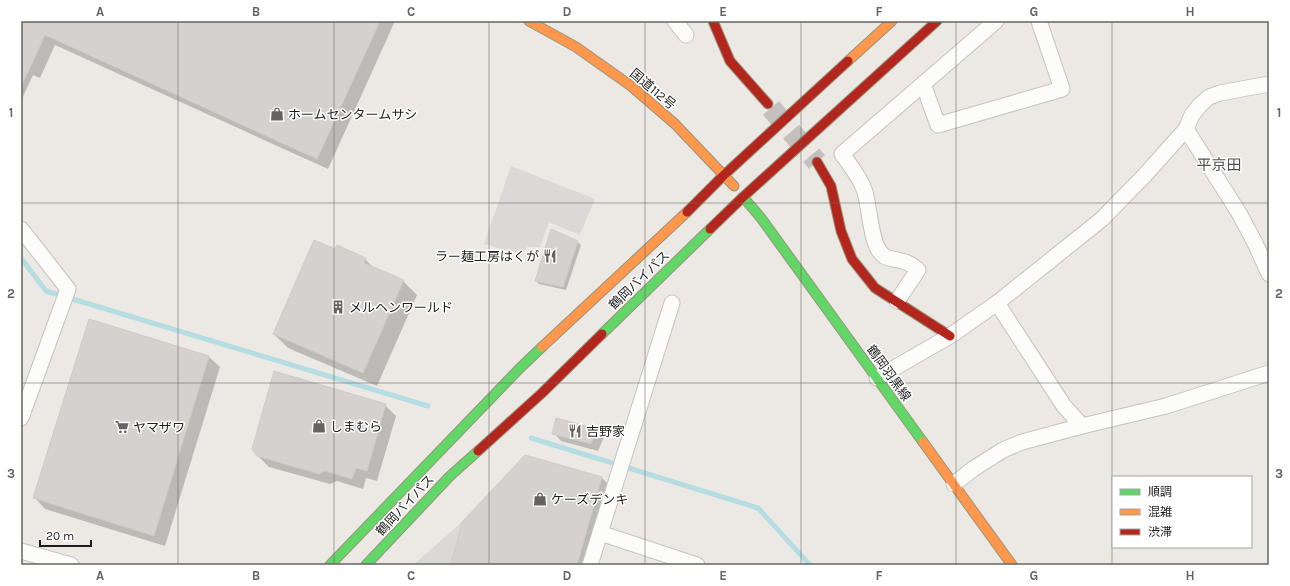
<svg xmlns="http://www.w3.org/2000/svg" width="1290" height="586" font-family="Karla,'Noto Sans JP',sans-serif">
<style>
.parking{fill:#dad9d7}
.shadow{fill:#0003}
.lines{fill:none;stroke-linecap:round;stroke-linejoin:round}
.stream{stroke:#b6dde2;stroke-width:5}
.building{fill:#d4d1ce;stroke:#cfcac6}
.secondary-tunnel{stroke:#c3c0bd;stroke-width:21;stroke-dasharray:21 10;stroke-linecap:butt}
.street-casing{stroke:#c4c3c1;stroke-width:17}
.fast-casing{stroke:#97957c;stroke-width:11}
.slow-casing{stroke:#97957c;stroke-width:11}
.jam-casing{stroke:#97957c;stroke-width:11}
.street{stroke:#fcfcfb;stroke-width:15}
.fast{stroke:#63d668;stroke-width:9}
.slow{stroke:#ff974d;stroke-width:9}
.jam{stroke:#b3261e;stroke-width:9}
.grid{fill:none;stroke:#656463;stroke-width:1;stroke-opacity:0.55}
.labels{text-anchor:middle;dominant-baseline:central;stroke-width:3;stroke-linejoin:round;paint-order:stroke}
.street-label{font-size:13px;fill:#1d1d1d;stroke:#fff}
.poi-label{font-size:13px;fill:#1d1d1d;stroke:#fff;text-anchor:start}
.quarter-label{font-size:15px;fill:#505050;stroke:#fff}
.neatline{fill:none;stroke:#656463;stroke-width:1.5}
.grid-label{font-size:13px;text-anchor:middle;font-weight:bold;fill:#656463}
</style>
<rect width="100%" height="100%" fill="#ece9e5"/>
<g class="parking">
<polygon points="511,166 595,199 580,235 549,222 540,247 527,247 522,255 484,244"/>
<polygon points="462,522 451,565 413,565"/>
</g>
<g class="shadow">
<polygon points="21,21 395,21 328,169 55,45 40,78 33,75 21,101"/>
<polygon points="577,242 581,245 566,290 539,284 536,280"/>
<polygon points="335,250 365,259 375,269 403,281 417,295 377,386 288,348 274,334"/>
<polygon points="90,320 209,357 220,367 165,546 45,509 35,498"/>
<polygon points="385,405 396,416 377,481 366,478 363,489 337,481 330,484 269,467 258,456"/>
<polygon points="597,430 604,437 598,451 561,441 554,433"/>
<polygon points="526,456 602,478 612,488 591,565 452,565"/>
</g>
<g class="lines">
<g class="stream">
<polyline points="21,258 46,291 428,406"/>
<polyline points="531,438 758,508 810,565"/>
</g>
</g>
<g class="building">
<polygon points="21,21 380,21 317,159 45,35 21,87"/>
<polygon points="551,229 578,241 563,287 535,281"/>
<polygon points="314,240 335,249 337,245 366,258 364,263 404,280 363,373 273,334"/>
<polygon points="89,319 209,356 154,536 33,498"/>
<polygon points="274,371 386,404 367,471 356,468 352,479 325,471 319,474 257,456 252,449"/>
<polygon points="556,418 597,429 591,444 552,434"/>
<polygon points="525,455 602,477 577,565 451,565 462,522"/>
</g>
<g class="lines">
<polyline class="secondary-tunnel" points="771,108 817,162"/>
<g class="street-casing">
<g id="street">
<polyline points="675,21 686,35"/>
<polyline points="923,84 938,125 1062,89 1039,21"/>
<polyline points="1186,129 1239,213 1255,243 1269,274"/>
<polyline points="21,229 68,289 21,418"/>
<path d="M897 301 918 270C914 267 910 263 905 262 899 259 890 260 884 256 870 247 870 205 864 189 859 176 850 165 842 154L996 21"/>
<polyline points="997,303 1064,406 1082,426 1166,406 1269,373"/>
<polyline points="877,378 950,336 997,303 1102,219 1145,175 1186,129 1192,115 1200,105 1209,97 1220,93 1269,84"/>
<polyline points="954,484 973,469 1003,450 1022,442 1082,426"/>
<polyline points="600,533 697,565"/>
<polyline points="21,551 71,565"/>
<polyline points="590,565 672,303"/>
</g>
</g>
<g class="fast-casing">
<g id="fast">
<polyline points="743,197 761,218 923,442"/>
<polyline points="602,334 710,229"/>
<polyline points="330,565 520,368 542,347"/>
<polyline points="366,565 450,476 478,451"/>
</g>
</g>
<g class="slow-casing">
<g id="slow">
<polyline points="529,21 576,47 631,86 675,124 734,186"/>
<polyline points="848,61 892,21"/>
<polyline points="542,347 687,212"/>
<polyline points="923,442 1012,565"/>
</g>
</g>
<g class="jam-casing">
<g id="jam">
<polyline points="713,21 730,61 768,104"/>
<polyline points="817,162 831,186 841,231 852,259 875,288 950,336"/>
<polyline points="687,212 724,175 848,61"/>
<polyline points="710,229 743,197 937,21"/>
<polyline points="478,451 542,393 602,334"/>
</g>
</g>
<use href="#street" class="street"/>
<use href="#fast" class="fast"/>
<use href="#slow" class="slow"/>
<use href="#jam" class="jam"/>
</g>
<path class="grid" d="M178 21V565M334 21V565M489 21V565M645 21V565M801 21V565M956 21V565M1112 21V565M21 203H1269M21 383H1269"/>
<defs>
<g id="shop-bare" transform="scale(1.08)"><path d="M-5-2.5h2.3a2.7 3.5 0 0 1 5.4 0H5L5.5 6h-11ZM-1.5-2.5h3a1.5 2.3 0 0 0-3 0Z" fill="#656463" stroke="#fff" stroke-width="2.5" paint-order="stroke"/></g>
<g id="restaurant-bare" transform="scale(1.08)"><path d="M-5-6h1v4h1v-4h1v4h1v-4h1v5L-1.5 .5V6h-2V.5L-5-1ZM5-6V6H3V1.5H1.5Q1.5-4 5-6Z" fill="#656463" stroke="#fff" stroke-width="2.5" paint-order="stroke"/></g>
<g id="building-bare" transform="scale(1.08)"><path d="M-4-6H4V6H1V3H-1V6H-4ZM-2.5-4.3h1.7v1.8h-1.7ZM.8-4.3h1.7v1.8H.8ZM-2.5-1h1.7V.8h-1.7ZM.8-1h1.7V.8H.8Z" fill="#656463" stroke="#fff" stroke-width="2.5" paint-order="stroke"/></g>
<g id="supermarket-bare" transform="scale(1.08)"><path d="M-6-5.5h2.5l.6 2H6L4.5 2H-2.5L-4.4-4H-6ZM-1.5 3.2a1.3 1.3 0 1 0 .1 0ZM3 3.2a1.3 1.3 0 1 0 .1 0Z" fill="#656463" stroke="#fff" stroke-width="2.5" paint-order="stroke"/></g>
</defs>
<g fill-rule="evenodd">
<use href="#shop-bare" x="277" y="114"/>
<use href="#restaurant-bare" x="550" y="256"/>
<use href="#building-bare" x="338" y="307"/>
<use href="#shop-bare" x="319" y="426"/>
<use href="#supermarket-bare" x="122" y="427"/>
<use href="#restaurant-bare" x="575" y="431"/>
<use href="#shop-bare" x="540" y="499"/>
</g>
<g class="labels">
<g class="street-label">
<text transform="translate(653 89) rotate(40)">国道112号</text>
<text transform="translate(639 280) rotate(-44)">鶴岡バイパス</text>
<text transform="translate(889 373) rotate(54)">鶴岡羽黒線</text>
<text transform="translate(405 505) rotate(-47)">鶴岡バイパス</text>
</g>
<g class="poi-label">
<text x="288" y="114">ホームセンタームサシ</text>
<text x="539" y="256" text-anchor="end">ラー麺工房はくが</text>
<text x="349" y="307">メルヘンワールド</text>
<text x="330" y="426">しまむら</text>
<text x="133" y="427">ヤマザワ</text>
<text x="586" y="431">吉野家</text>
<text x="551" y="499">ケーズデンキ</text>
</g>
<g class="quarter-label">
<text x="1219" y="165">平京田</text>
</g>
</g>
<rect width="1290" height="586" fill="none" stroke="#ffffff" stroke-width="44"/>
<rect x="1112" y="476" width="140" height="72" fill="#ffffff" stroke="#a5a5a5"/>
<rect x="1120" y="489" width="20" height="6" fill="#63d668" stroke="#a5a5a5"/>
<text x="1148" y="496" font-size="12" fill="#1d1d1d">順調</text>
<rect x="1120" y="509" width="20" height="6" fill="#ff974d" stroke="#a5a5a5"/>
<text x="1148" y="516" font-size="12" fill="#1d1d1d">混雑</text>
<rect x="1120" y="529" width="20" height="6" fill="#b3261e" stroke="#a5a5a5"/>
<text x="1148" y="536" font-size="12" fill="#1d1d1d">渋滞</text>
<path d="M40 540v6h51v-6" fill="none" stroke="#1d1d1d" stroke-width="2"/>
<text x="46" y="540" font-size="12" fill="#1d1d1d" stroke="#ffffff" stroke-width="3" paint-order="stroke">20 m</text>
<rect x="22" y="22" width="1246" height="542" class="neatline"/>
<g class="grid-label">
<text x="100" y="16">A</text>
<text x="256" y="16">B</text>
<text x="411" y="16">C</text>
<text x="567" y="16">D</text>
<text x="723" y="16">E</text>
<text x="879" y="16">F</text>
<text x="1034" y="16">G</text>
<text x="1190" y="16">H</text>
<text x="11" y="117">1</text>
<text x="1279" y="117">1</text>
<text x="11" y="298">2</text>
<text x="1279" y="298">2</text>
<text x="11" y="478">3</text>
<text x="1279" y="478">3</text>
<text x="100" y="580">A</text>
<text x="256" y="580">B</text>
<text x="411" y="580">C</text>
<text x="567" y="580">D</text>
<text x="723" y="580">E</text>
<text x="879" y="580">F</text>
<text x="1034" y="580">G</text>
<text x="1190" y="580">H</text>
</g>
</svg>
